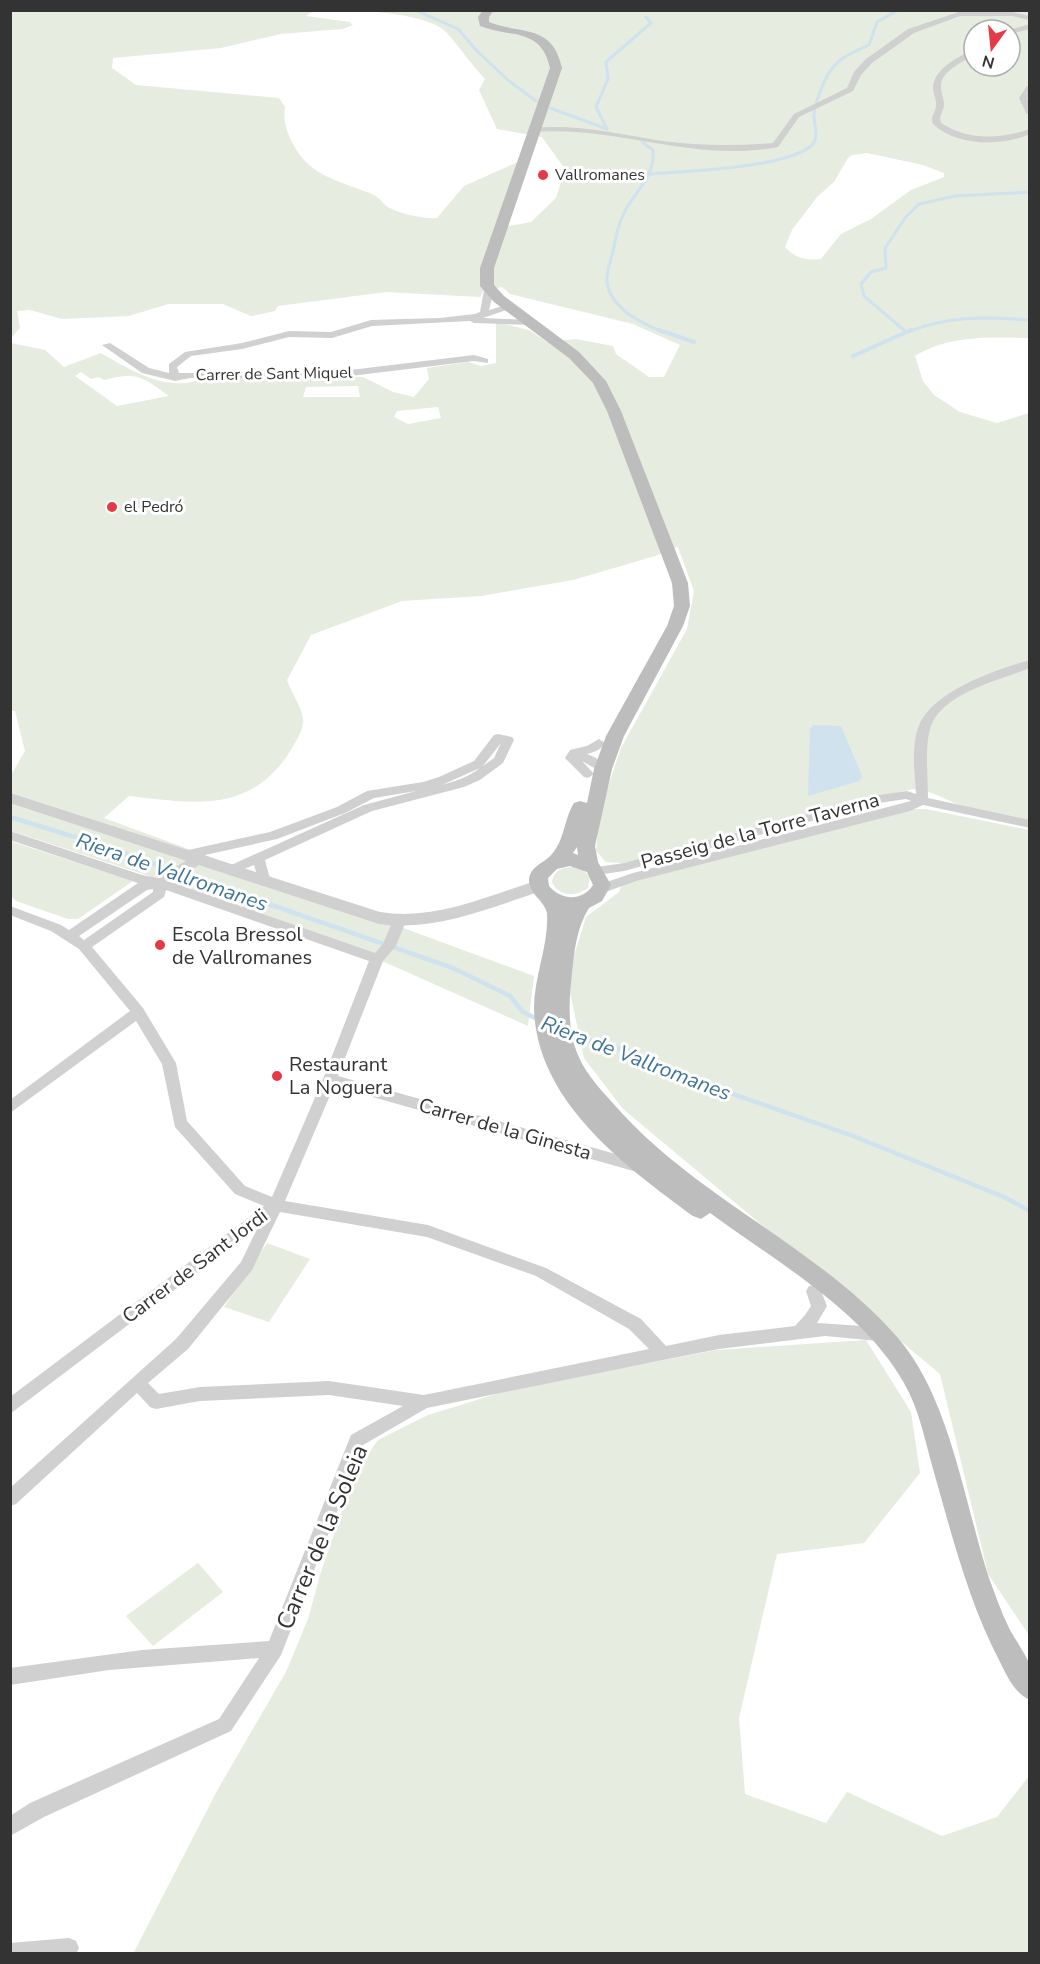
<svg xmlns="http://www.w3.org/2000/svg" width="1040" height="1964" font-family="'Nunito Sans',sans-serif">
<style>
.green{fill:#e6ecdf;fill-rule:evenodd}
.water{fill:#cfe2ee}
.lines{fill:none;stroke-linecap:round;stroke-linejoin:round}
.stream-far2{stroke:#cfe2ee;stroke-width:3}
.stream-far1{stroke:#cfe2ee;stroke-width:4}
.stream{stroke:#cfe2ee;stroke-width:4.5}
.minor{fill:#d0d0d0;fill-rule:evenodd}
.tertiary{fill:#d0d0d0;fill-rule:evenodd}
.secondary{fill:#bdbdbd;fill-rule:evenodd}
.poi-dot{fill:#e63946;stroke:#fff;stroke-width:2}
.labels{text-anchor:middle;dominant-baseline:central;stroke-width:6;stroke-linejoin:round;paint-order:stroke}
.far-poi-label{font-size:16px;fill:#333;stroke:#fff;text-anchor:start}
.far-street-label{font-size:16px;fill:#333;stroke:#fff}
.street-label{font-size:20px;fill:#333;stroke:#fff}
.poi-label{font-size:20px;fill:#333;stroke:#fff;text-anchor:start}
.water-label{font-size:21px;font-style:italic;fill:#3f7597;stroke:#fff}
.near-street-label{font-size:24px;fill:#333;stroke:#fff}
</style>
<rect width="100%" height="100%" fill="#fff"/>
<g class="green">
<path d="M315 10 306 16 350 22 353 25 342 29 281 34 221 48 113 58 112 68 136 85 279 98 285 107C283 120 286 130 292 142 309 178 342 181 374 195 380 198 383 204 388 207 399 214 424 219 437 218L464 186 518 162 494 229 531 222 556 198 565 169 542 137 497 129 479 90 485 79C472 65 460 48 447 33 433 17 387 13 367 11H1029V338C991 337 948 335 915 356L923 381 934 395 960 412 997 423 1029 413V821C1010 817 989 813 969 808 947 802 936 791 912 789L635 861 624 863 606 862 596 851 600 811 621 748 687 629 694 591 678 547 655 556 573 580 481 596 402 601 311 635 287 680C291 692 301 706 303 718 305 730 293 746 287 756 247 814 191 803 129 796L104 818 534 976 528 1026 389 964 177 885 11 831V775L25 751 15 711H10L11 343 45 350 64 367 101 353C124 367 157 386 185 383 191 383 197 380 203 378L363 377 393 392 414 397 429 379 427 368 468 362 481 366 496 363V322L529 330 547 342 576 339 613 346 616 354 649 377H664L680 345 633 324 510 294 502 287 483 291 480 297 386 292 278 306 275 311 251 316 223 304H168L129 316 62 319 30 310 17 311 20 328 11 338V11ZM974 30H1010V66H974ZM867 153 923 165 944 173V177L911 190 871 219 841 234 821 259C806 261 795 258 785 247L792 230 817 197 834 182 848 158 852 155ZM81 372 91 379 99 377 104 380C137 371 143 377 169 396L117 406 75 376ZM358 386 360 397H303L306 387ZM438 407 441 418 408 424 394 417 397 411Z"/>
<polygon points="910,809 926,809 1029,830 1029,1635 988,1574 940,1374 623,1109 584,1058 567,978 586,917 619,892 622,884"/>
<polygon points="10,841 133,881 78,919 68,919 16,901 11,896"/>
<path d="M575 867 584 871 590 877 588 888C576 897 559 897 552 882 553 870 564 867 575 867Z"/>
<polygon points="267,1243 310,1259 269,1322 224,1307"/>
<polygon points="866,1340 911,1412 920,1473 864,1543 777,1554 739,1718 745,1794 826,1823 847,1792 942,1836 997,1817 1029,1776 1029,1953 133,1954 218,1789 286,1672 308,1619 320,1575 355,1473 378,1440 428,1415 516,1388 717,1350"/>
<polygon points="198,1563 223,1592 153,1646 126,1616"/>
</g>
<polygon class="water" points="813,725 841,726 862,776 859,781 808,796 810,729"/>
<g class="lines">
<g class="stream-far2">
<polyline points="415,10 458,29 477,51 509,81 536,101"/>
<polyline points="550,108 607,129"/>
<polyline points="607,129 596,107 608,79 606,62 651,23 646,17"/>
<path d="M642 142 653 150C655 177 637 189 625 211 618 223 616 237 613 251 611 260 606 272 607 282 611 309 641 323 663 332"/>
<path d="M650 174C686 171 785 168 811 146 820 138 814 125 814 115 814 106 818 98 821 89 832 61 842 57 869 45L877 22 898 10"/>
<polyline points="905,331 864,296 861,284 871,272 886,268 885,248 905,218 919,204 955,196 1030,192"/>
<path d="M907 332C951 315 984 317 1030 320"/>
</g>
<g class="stream-far1">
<polyline points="659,330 694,342"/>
<polyline points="853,356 911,330"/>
</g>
<g class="stream">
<polyline points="10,817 88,841 453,968 510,996 523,1012 541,1021"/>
<polyline points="567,1029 592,1042 633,1052 704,1084 853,1136 1004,1197 1030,1211"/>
</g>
<g class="minor">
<path d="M959 12H1012L1030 16V20L1012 16H960L914 33 872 63 861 75 853 91 799 117 778 147C695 163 615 125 533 132L529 130 533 128C577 124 618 134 662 141 698 146 736 146 773 143L794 114 847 88 854 72 866 59 908 29Z"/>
<polygon points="1030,24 1030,29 1010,34 1009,30"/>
<path d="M974 50V55C963 62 943 70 941 84 940 91 944 97 944 104 944 112 938 115 941 123 969 141 999 139 1030 129V134C1001 147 956 146 933 124 930 116 935 114 936 106 937 100 933 94 933 87 934 69 960 55 974 50Z"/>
<polygon points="1027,86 1030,86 1030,94 1027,98 1030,103 1030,115 1026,113 1019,98"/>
<polygon points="489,287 494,290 489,310 510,304 515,307 483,318 531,320 536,323 534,325 474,323 470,321 372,326 332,338 289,337 242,349 191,356 177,367 179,373 334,372 474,355 488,359 488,363 474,361 334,378 190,378 175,381 142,373 102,345 110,343 149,368 169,373 169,364 185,352 242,343 289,331 331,332 371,320 440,318 475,314 480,312 484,290"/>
<path d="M1030 660V668C998 681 936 694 929 733 925 754 928 777 928 798L1030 820V828L923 805 910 811 636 881 600 894 594 889 595 886 633 873 911 801 906 799 879 803 624 871 597 875 591 871 597 867 624 863 879 795 907 791 916 794C915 773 911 749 918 728 930 692 995 670 1030 660Z"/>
<path d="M498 734 512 737 514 740 503 763 480 780 464 787 372 811 265 860 270 879 269 882H259L254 865 234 873 228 869 229 866 364 805 416 791 374 798 345 813 277 839 205 855 207 858 206 861 171 882 375 953 383 944 394 918H404L406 921 396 946 383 961 338 1076 644 1162 649 1164 651 1168 649 1172 644 1174 334 1086 285 1201 428 1225 546 1268 641 1319 666 1346 719 1335 795 1326 805 1315 811 1306 806 1291 809 1286 814 1285 819 1286 827 1306 817 1323 878 1327 884 1329 886 1334 884 1339 878 1341 825 1336 719 1349 663 1360 427 1408 363 1445 281 1655 231 1731 44 1817 10 1836V1816L30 1803 219 1719 259 1658 109 1670 10 1685V1668L142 1650 269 1641 351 1435 403 1406 329 1395 200 1401 156 1409 150 1407 137 1393 16 1504 10 1506V1488L176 1339 241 1262 258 1227 10 1414V1397L264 1206 235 1194 175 1127 162 1064 136 1021 10 1113V1100L130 1011 79 949 51 931 10 915V906L61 925 69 930 138 883 10 840V831L142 875 158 878 192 857H184L182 854 184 851 270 832 337 807 367 791 423 782 439 777 474 761 494 735ZM501 743 494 758 483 766ZM480 768C468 777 456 781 442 785ZM153 889V892L84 940 79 936 147 890ZM166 890 369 961 323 1079 272 1197 245 1186 187 1121 176 1063 143 1008 92 947 164 897ZM280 1212 427 1237 536 1276 629 1329 649 1349 424 1395 329 1381 200 1387 159 1394 148 1383 188 1349 252 1270Z"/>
<path d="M599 739 605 743C601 750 594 752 587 754L596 758 609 769 603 773 582 761 594 774 588 778 584 777 565 758 570 750 587 746Z"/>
<polygon points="69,1938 76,1941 79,1948 76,1954 10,1954 10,1943"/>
</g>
<path class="tertiary" d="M10 793 380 912C435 921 487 896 539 880L545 882 547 886 545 890C491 907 436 932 379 924L10 803Z"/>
<path class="secondary" d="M483 10H494L489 17V22C522 35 552 23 562 68L494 268V285L504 296 579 352 606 381 621 411 688 583 690 606 683 626 624 736 612 769 595 846 598 862 611 885 602 901 589 908C577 927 574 951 572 973 569 1000 567 1029 578 1055 586 1075 604 1093 619 1110 700 1200 820 1248 898 1338 950 1398 964 1502 989 1578 995 1594 1001 1612 1009 1628 1014 1638 1027 1656 1030 1666 1032 1676 1030 1690 1030 1700 1015 1694 1007 1676 1000 1662 968 1601 952 1535 933 1469 925 1440 919 1409 904 1383 864 1311 775 1261 710 1213L701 1219 693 1216C625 1166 536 1101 534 1008 534 976 549 945 547 913 544 900 530 895 529 881 529 866 545 863 552 854 565 839 564 819 574 803L580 801 587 803 594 769 606 736 667 626 674 606 672 583 607 411 593 383 569 358 494 302 480 286V268L550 68C541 27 510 38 480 26L478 17ZM577 847 578 855 573 853ZM570 866 587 872 593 885C582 902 561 900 549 886L548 878 557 869Z"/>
</g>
<g class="poi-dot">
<circle cx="543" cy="175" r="6"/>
<circle cx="112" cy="507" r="6"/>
<circle cx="160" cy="945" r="6"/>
<circle cx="277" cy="1076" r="6"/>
</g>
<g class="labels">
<g class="far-poi-label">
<text x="555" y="175">Vallromanes</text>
<text x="124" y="507">el Pedró</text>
</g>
<g class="far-street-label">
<text transform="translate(274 374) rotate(-1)">Carrer de Sant Miquel</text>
</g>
<g class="street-label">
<text transform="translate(760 831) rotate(-15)">Passeig de la Torre Taverna</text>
<text transform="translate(505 1129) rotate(16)">Carrer de la Ginesta</text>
<text transform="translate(195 1266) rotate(-37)">Carrer de Sant Jordi</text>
</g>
<g class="poi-label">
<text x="172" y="934">Escola Bressol<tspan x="172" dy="23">de Vallromanes</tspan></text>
<text x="289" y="1064">Restaurant<tspan x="289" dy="23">La Noguera</tspan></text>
</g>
<g class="water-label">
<text transform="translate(172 872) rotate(19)">Riera de Vallromanes</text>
<text transform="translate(636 1058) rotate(21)">Riera de Vallromanes</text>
</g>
<g class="near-street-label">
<text transform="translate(322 1537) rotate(-67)">Carrer de la Soleia</text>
</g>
</g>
<rect width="1040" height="1964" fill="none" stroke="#333333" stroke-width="24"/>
<g transform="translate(992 48) rotate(195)"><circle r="28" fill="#ffffff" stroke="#adadad" stroke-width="1.5"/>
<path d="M0-4.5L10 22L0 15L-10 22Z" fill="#e63946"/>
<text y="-9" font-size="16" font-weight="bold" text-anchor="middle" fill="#333333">N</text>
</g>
</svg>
